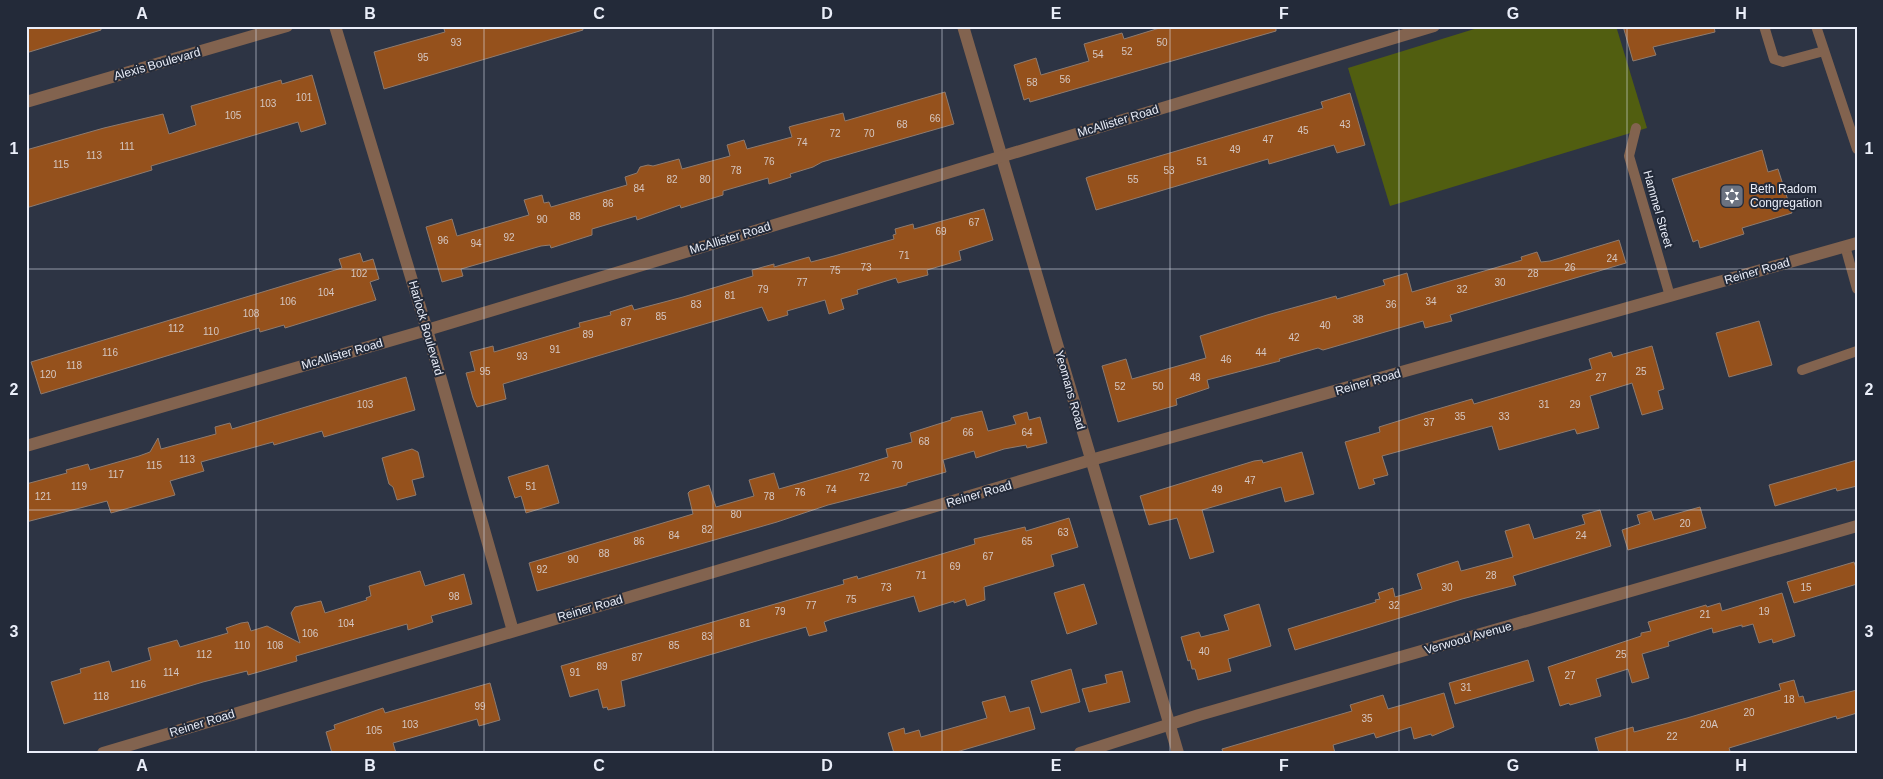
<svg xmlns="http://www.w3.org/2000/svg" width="1883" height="779" font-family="Helvetica,sans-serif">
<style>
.green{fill:#515e10}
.building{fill:#95511c;stroke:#8e7b6f}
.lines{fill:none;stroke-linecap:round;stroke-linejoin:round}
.lane{stroke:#82634f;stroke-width:10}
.street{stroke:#82634f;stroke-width:12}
.grid{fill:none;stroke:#eaeef9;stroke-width:1;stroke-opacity:0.55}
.labels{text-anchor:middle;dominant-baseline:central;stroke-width:4;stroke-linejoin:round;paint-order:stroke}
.number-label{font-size:10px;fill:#d5c7c2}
.street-label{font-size:12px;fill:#eaeef9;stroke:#232a39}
.poi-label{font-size:12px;fill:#eaeef9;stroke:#232a39;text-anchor:start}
.neatline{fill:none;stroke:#eaeef9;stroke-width:2}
.grid-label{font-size:16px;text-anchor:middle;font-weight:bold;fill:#eaeef9}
</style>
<rect width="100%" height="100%" fill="#2d3444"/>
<polygon class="green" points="1484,26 1616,26 1647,128 1390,206 1348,68"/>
<g class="building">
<polygon points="26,26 101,26 101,30 26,53"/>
<polygon points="443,26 582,26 583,30 384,89 374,52 445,32"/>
<polygon points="1166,26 1276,26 1276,31 1030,102 1029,98 1024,100 1014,65 1036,58 1041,75 1089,61 1084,44 1122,33 1124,39"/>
<polygon points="1623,26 1714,26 1715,32 1653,47 1656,55 1633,61"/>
<polygon points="312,75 326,124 301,132 298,122 151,166 152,170 26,208 26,150 104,128 163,114 169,134 196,125 191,106 281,80 282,84"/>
<polygon points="945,92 954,124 822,162 813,167 790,174 791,177 769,184 768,178 723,191 723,195 681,208 680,205 637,220 636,216 592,229 592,235 551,248 550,245 541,246 461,269 463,276 442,282 426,227 452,219 457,236 529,215 524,200 542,195 544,203 549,202 551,207 627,185 625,177 637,173 640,167 648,165 653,166 679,159 682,169 730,156 727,145 744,140 747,149 792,137 789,127 792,126 843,113 845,121"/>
<polygon points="1350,93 1365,145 1337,153 1334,145 1269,164 1268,159 1096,210 1086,178 1088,177 1323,108 1321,102"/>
<polygon points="1762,150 1768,172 1778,169 1792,213 1742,228 1744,234 1700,248 1698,240 1693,242 1672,179"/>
<polygon points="984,209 993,240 959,251 961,260 927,270 928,275 898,283 896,278 857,290 858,294 841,299 844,309 829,314 825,300 787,311 788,315 768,321 762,307 503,384 506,399 477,407 473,398 466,373 475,371 470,352 493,346 494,352 542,338 580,327 579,323 611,315 610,312 632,305 634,310 683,297 753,276 752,270 774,264 774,267 809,257 811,262 834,256 894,239 893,235 896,234 895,229 913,224 914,229"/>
<polygon points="1619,240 1626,263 1450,315 1452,321 1425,328 1423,321 1323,350 1318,348 1279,359 1280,361 1207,380 1209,388 1176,399 1177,405 1118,422 1102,366 1126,359 1132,379 1206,358 1200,336 1267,315 1336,296 1337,299 1385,285 1383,280 1407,273 1412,292 1522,260 1521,257 1537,252 1541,262 1550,261"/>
<polygon points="360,253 363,262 373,259 379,279 370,282 376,300 285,328 284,325 260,332 259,328 41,394 31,362 342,268 339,259"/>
<polygon points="1759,321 1772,365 1729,377 1716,333"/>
<polygon points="1652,346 1664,389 1658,391 1663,409 1642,415 1632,383 1590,396 1599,428 1577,434 1575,429 1499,450 1492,426 1382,456 1388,475 1373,479 1375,484 1359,489 1345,442 1380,432 1379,427 1424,413 1472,399 1474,404 1592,369 1589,359 1611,352 1613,357"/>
<polygon points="406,377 415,410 324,437 322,431 274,445 273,442 201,462 204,471 170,481 175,495 111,513 107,501 26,522 26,484 67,473 66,470 88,464 90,470 139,456 150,452 158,438 161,449 216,434 215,427 230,423 232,429"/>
<polygon points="982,411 988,431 1016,424 1013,416 1027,412 1029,420 1040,417 1047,443 1027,448 1026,445 1004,449 976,458 974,451 943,460 946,472 907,483 907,485 828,505 777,522 537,591 529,563 693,514 688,493 690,491 709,485 716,507 754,496 749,480 774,473 779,489 852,468 888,457 886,449 912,442 910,433 951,420 951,418"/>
<polygon points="412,449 418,452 424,477 412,480 416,495 397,500 393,487 389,484 382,458"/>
<polygon points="1302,452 1314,494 1285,502 1281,487 1202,510 1214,552 1190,559 1177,518 1149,525 1140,496 1254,461 1262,460 1263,463"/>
<polygon points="1857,460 1857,486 1837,491 1836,488 1775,506 1769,485"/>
<polygon points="548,465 559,503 526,513 521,496 515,498 508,477"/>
<polygon points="1700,507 1706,528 1628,550 1622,530 1640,524 1637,515 1651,511 1654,520"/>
<polygon points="1600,510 1611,546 1513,576 1516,585 1462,599 1295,650 1288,629 1376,602 1375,600 1380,599 1378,593 1393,588 1395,597 1422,589 1417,574 1458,561 1461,571 1513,557 1505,531 1529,524 1534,539 1585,524 1582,515"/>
<polygon points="1069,518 1078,547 1051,555 1054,566 984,587 985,600 967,606 965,599 954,603 954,601 919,612 914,596 832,619 824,622 827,631 809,636 806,627 760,640 621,681 625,706 608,710 607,707 603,708 598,689 570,697 561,666 844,584 843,580 857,576 858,579 975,544 974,539 1025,527 1026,531"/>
<polygon points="1854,562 1857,571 1857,584 1794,603 1787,582"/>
<polygon points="420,571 425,586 464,574 472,604 431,616 433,622 408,630 407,624 296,656 297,661 248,675 247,671 203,682 64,724 51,682 81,673 80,669 109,661 112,672 151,660 148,648 177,640 180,647 228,633 226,628 241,623 248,622 251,631 267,626 300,643 291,613 295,607 321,601 325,613 367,600 366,598 371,596 369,586"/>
<polygon points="1084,584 1097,624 1067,634 1054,593"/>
<polygon points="1782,593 1795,636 1773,643 1772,639 1759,643 1753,624 1742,627 1742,625 1713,633 1712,628 1668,642 1669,646 1642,654 1649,678 1632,683 1628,669 1596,679 1601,696 1570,705 1569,703 1560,706 1548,667 1641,636 1641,633 1651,631 1648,622 1706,605 1707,607 1720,603 1722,611"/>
<polygon points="1259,604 1271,646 1228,659 1231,671 1198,680 1195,669 1192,669 1190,660 1188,661 1181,637 1199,632 1201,637 1229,630 1224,615"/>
<polygon points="1528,660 1534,681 1455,704 1449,683"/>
<polygon points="1071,669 1080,702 1041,713 1031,681"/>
<polygon points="1122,671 1130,702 1089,712 1082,689 1107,683 1105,675"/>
<polygon points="1794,680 1799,697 1803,696 1805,703 1857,690 1857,713 1837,719 1836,716 1769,736 1729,748 1730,751 1722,753 1599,753 1595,738 1633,727 1634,732 1687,718 1781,690 1779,684"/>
<polygon points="490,683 500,720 479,726 477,719 393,743 396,753 332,753 326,732 335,729 334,725 383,708 385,713"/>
<polygon points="1444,693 1454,727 1432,736 1431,734 1414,739 1411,727 1376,738 1374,733 1333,745 1335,753 1223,753 1222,749 1352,711 1350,705 1383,695 1388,709"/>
<polygon points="1005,696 1010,712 1029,707 1035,729 953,753 894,753 888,733 904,728 905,734 919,730 921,737 987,718 982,702"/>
</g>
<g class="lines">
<g class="lane">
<polyline points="1764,26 1774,59 1783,62 1824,51"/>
<polyline points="1816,26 1857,149"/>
<polyline points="1636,128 1629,156 1670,296"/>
<polyline points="1845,246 1857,289"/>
<polyline points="1802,370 1857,351"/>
</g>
<g class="street">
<polyline points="335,26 427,330 513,631"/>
<polyline points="963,26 1178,753"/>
<polyline points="26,102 287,26"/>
<polyline points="26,446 427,330 1434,26"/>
<polyline points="103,753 1091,460 1857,243"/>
<polyline points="1080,753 1199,715 1857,526"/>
</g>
</g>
<path class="grid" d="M256 26V753M484 26V753M713 26V753M942 26V753M1170 26V753M1399 26V753M1627 26V753M26 269H1857M26 510H1857"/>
<defs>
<g id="synagogue-square" transform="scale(1.25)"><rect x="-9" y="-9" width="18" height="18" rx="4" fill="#6b7280" stroke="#232a39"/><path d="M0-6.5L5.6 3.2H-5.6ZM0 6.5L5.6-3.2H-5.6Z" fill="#fff"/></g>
</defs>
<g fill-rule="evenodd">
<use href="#synagogue-square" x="1732" y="196"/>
</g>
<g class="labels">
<g class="number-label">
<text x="456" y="42">93</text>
<text x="1162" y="42">50</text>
<text x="1127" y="51">52</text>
<text x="1098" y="54">54</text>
<text x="423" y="57">95</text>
<text x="1065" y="79">56</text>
<text x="1032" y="82">58</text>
<text x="304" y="97">101</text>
<text x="268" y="103">103</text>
<text x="233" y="115">105</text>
<text x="935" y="118">66</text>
<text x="902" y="124">68</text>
<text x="1345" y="124">43</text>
<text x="1303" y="130">45</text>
<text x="835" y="133">72</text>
<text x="869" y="133">70</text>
<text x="1268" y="139">47</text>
<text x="802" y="142">74</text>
<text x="127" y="146">111</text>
<text x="1235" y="149">49</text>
<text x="94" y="155">113</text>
<text x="769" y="161">76</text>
<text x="1202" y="161">51</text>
<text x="61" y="164">115</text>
<text x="736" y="170">78</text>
<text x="1169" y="170">53</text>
<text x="672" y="179">82</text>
<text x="705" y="179">80</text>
<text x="1133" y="179">55</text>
<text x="639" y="188">84</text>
<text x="608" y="203">86</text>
<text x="575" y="216">88</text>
<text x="542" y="219">90</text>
<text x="974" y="222">67</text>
<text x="941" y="231">69</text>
<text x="509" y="237">92</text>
<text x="443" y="240">96</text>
<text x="476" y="243">94</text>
<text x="904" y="255">71</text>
<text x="1612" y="258">24</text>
<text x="866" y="267">73</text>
<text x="1570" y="267">26</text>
<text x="835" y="270">75</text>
<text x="359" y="273">102</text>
<text x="1533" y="273">28</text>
<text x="802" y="282">77</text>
<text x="1500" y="282">30</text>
<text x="763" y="289">79</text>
<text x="1462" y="289">32</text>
<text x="326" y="292">104</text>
<text x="730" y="295">81</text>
<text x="288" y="301">106</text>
<text x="1431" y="301">34</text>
<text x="696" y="304">83</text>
<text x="1391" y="304">36</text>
<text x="251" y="313">108</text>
<text x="661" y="316">85</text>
<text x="1358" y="319">38</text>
<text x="626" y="322">87</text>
<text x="1325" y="325">40</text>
<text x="176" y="328">112</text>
<text x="211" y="331">110</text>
<text x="588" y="334">89</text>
<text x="1294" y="337">42</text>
<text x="555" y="349">91</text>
<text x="110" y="352">116</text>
<text x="1261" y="352">44</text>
<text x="522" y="356">93</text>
<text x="1226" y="359">46</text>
<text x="74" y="365">118</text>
<text x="485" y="371">95</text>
<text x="1641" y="371">25</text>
<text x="48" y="374">120</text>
<text x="1195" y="377">48</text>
<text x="1601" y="377">27</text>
<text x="1120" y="386">52</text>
<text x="1158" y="386">50</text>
<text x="365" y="404">103</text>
<text x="1544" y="404">31</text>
<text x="1575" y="404">29</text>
<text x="1460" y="416">35</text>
<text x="1504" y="416">33</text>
<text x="1429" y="422">37</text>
<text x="968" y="432">66</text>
<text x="1027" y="432">64</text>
<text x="924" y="441">68</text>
<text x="187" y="459">113</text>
<text x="154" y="465">115</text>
<text x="897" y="465">70</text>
<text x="116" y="474">117</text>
<text x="864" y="477">72</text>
<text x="1250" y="480">47</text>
<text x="79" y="486">119</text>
<text x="531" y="486">51</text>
<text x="831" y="489">74</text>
<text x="1217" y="489">49</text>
<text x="800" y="492">76</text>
<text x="43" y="496">121</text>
<text x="769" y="496">78</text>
<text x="736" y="514">80</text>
<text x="1685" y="523">20</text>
<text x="707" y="529">82</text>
<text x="1063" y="532">63</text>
<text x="674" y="535">84</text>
<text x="1581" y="535">24</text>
<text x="639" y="541">86</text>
<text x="1027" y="541">65</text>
<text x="604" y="553">88</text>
<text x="988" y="556">67</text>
<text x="573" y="559">90</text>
<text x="955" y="566">69</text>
<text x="542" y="569">92</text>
<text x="921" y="575">71</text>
<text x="1491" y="575">28</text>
<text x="886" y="587">73</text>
<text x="1447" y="587">30</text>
<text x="1806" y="587">15</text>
<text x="454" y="596">98</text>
<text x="851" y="599">75</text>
<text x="811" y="605">77</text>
<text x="1394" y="605">32</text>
<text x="780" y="611">79</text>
<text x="1764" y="611">19</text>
<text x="1705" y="614">21</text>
<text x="346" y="623">104</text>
<text x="745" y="623">81</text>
<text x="310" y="633">106</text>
<text x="707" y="636">83</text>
<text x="242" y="645">110</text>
<text x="275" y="645">108</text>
<text x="674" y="645">85</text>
<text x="1204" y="651">40</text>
<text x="204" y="654">112</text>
<text x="1621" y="654">25</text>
<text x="637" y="657">87</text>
<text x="602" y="666">89</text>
<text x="171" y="672">114</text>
<text x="575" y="672">91</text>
<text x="1570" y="675">27</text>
<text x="138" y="684">116</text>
<text x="1466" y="687">31</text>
<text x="101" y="696">118</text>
<text x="1789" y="699">18</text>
<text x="480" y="706">99</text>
<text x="1749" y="712">20</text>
<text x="1367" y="718">35</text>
<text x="410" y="724">103</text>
<text x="1709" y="724">20A</text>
<text x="374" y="730">105</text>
<text x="1672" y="736">22</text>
</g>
<g class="street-label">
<text transform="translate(157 64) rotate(-16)">Alexis Boulevard</text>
<text transform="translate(1118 121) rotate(-17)">McAllister Road</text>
<text transform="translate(1658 209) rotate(74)">Hammel Street</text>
<text transform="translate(730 238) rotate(-17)">McAllister Road</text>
<text transform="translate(1757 271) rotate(-16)">Reiner Road</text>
<text transform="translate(426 328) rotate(74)">Harlock Boulevard</text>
<text transform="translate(342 354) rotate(-16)">McAllister Road</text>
<text transform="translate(1368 382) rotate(-16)">Reiner Road</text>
<text transform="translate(1070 390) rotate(74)">Yeomans Road</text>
<text transform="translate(979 494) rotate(-16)">Reiner Road</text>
<text transform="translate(590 608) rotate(-16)">Reiner Road</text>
<text transform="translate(1468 638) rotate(-16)">Verwood Avenue</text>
<text transform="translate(202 723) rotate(-17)">Reiner Road</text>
</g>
<g class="poi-label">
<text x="1750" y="189">Beth Radom<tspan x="1750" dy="14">Congregation</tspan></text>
</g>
</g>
<rect width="1883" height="779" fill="none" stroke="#232a39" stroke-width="55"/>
<rect x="28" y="28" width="1828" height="724" class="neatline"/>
<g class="grid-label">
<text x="142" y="19">A</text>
<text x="370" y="19">B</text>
<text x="599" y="19">C</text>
<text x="827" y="19">D</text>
<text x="1056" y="19">E</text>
<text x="1284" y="19">F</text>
<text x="1513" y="19">G</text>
<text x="1741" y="19">H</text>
<text x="14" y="154">1</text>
<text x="1869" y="154">1</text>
<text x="14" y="395">2</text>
<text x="1869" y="395">2</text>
<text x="14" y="637">3</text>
<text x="1869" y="637">3</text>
<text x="142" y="771">A</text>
<text x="370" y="771">B</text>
<text x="599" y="771">C</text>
<text x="827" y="771">D</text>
<text x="1056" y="771">E</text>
<text x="1284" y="771">F</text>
<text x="1513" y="771">G</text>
<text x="1741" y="771">H</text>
</g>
</svg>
